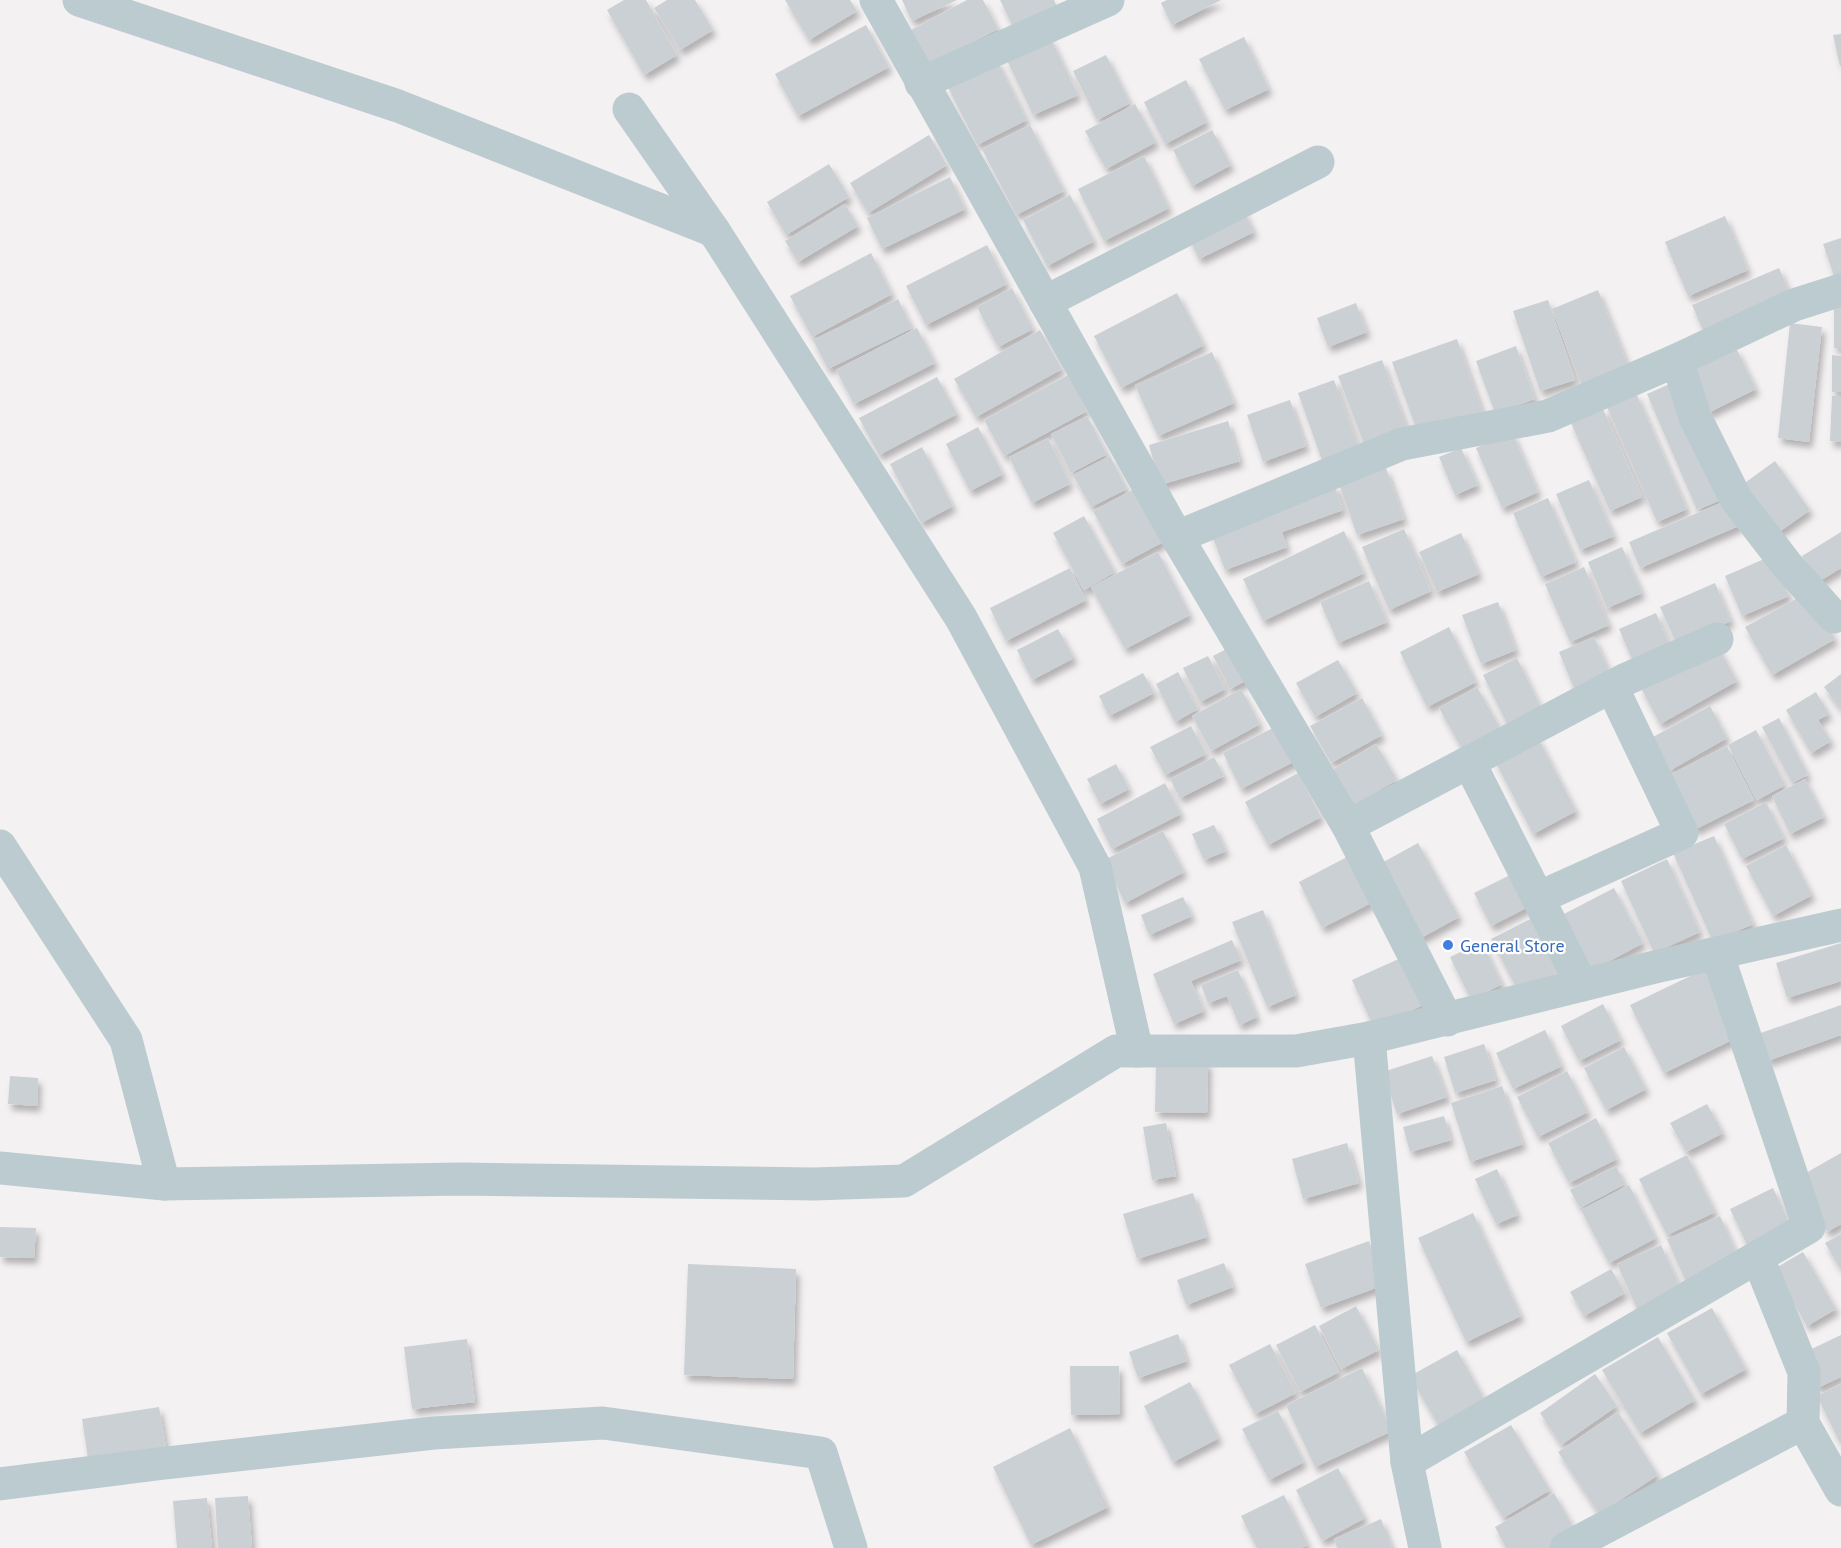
<svg xmlns="http://www.w3.org/2000/svg" width="1841" height="1548" font-family="'PT Sans',sans-serif">
<style>
.building{fill:#cbd0d4;filter:url(#shadow)}
.lines{fill:none;stroke-linecap:round;stroke-linejoin:round}
.minor{stroke:#bccbcf;stroke-width:33}
.shop-dot{fill:#3f7fe0;stroke:#fff;stroke-width:2}
.labels{text-anchor:middle;dominant-baseline:central;stroke-width:4.5;stroke-linejoin:round;paint-order:stroke}
.shop-label{font-size:18px;fill:#366cbe;stroke:#fff;text-anchor:start}
</style>
<defs>
<filter id="shadow"><feDropShadow dx="3.5" dy="6" stdDeviation="3" flood-color="#0004"/></filter>
</defs>
<rect width="100%" height="100%" fill="#f4f1f2"/>
<g class="building">
<polygon points="624,0 646,0 677,55 644,75 607,10"/>
<polygon points="667,0 695,0 713,30 680,50 654,8"/>
<polygon points="785,0 850,0 857,11 809,40"/>
<polygon points="902,0 957,0 912,21"/>
<polygon points="967,0 983,0 998,29 927,66 909,31"/>
<polygon points="1000,0 1054,0 1058,9 1015,31"/>
<polygon points="1167,0 1221,0 1172,25 1161,3"/>
<polygon points="866,25 889,67 798,116 775,74"/>
<polygon points="1841,34 1841,66 1840,66 1833,35"/>
<polygon points="1050,37 1078,95 1033,115 1006,58"/>
<polygon points="1244,37 1269,89 1225,110 1199,59"/>
<polygon points="1106,55 1130,103 1097,120 1073,71"/>
<polygon points="997,60 1027,120 977,145 947,85"/>
<polygon points="1186,80 1207,122 1165,144 1144,102"/>
<polygon points="1135,104 1156,142 1106,169 1085,131"/>
<polygon points="1030,125 1064,191 1016,215 982,149"/>
<polygon points="1212,130 1231,165 1192,186 1173,150"/>
<polygon points="929,135 947,165 868,213 850,183"/>
<polygon points="1144,156 1169,208 1104,241 1078,189"/>
<polygon points="829,164 849,197 786,235 767,202"/>
<polygon points="950,177 965,209 882,249 867,218"/>
<polygon points="1070,195 1094,241 1047,266 1023,220"/>
<polygon points="845,204 858,226 798,262 785,241"/>
<polygon points="1243,209 1254,232 1199,259 1188,236"/>
<polygon points="1725,216 1748,270 1688,296 1665,242"/>
<polygon points="1841,238 1841,274 1834,276 1823,244"/>
<polygon points="987,245 1007,284 926,325 906,286"/>
<polygon points="871,253 892,294 812,337 790,296"/>
<polygon points="1779,268 1792,298 1705,335 1692,305"/>
<polygon points="1012,288 1033,329 998,347 977,307"/>
<polygon points="1598,290 1630,370 1583,389 1552,309"/>
<polygon points="1177,293 1204,345 1121,388 1094,336"/>
<polygon points="898,299 912,328 828,369 813,340"/>
<polygon points="1548,300 1575,380 1540,391 1513,311"/>
<rect x="1834" y="302" width="7" height="46"/>
<polygon points="1356,303 1367,332 1328,347 1317,318"/>
<polygon points="1790,323 1822,327 1809,442 1778,438"/>
<polygon points="917,328 935,363 854,404 836,370"/>
<polygon points="1040,330 1062,369 976,417 954,379"/>
<polygon points="1457,339 1484,415 1420,439 1392,362"/>
<polygon points="1516,346 1535,399 1495,413 1476,361"/>
<polygon points="1736,348 1756,389 1708,413 1688,373"/>
<polygon points="1212,352 1234,403 1158,436 1135,385"/>
<polygon points="1832,355 1841,356 1841,392 1832,392"/>
<polygon points="1382,360 1409,433 1366,449 1338,376"/>
<polygon points="1068,375 1087,411 1004,456 984,420"/>
<polygon points="937,377 957,414 879,455 859,418"/>
<polygon points="1334,380 1359,449 1323,463 1298,393"/>
<polygon points="1672,383 1723,499 1697,510 1647,394"/>
<polygon points="1636,393 1687,509 1657,522 1606,405"/>
<polygon points="1832,396 1841,396 1841,442 1830,441"/>
<polygon points="1290,400 1306,446 1263,462 1247,415"/>
<polygon points="1603,409 1642,497 1610,511 1571,423"/>
<polygon points="1087,416 1107,454 1071,473 1051,434"/>
<polygon points="1228,421 1240,461 1160,485 1149,445"/>
<polygon points="978,427 1003,474 970,491 946,444"/>
<polygon points="1512,432 1538,492 1502,508 1476,448"/>
<polygon points="1048,438 1070,484 1032,503 1009,457"/>
<polygon points="922,447 953,506 921,523 890,464"/>
<polygon points="1461,448 1478,485 1455,495 1439,457"/>
<polygon points="1110,456 1127,489 1091,507 1073,475"/>
<polygon points="1775,461 1810,510 1776,534 1742,485"/>
<polygon points="1386,468 1404,519 1357,535 1339,484"/>
<polygon points="1589,480 1614,536 1580,550 1556,494"/>
<polygon points="1334,484 1343,510 1282,532 1287,547 1225,570 1210,530"/>
<polygon points="1136,488 1165,541 1122,564 1093,511"/>
<polygon points="1548,498 1576,562 1541,577 1513,513"/>
<polygon points="1730,499 1741,525 1640,568 1629,542"/>
<polygon points="1084,516 1115,572 1084,590 1053,533"/>
<polygon points="1404,529 1431,591 1389,610 1362,547"/>
<polygon points="1344,531 1364,573 1263,621 1243,579"/>
<polygon points="1841,532 1841,568 1818,582 1802,556"/>
<polygon points="1461,533 1479,574 1437,592 1419,552"/>
<polygon points="1622,547 1642,593 1607,608 1588,562"/>
<polygon points="1158,552 1190,615 1125,649 1091,587"/>
<polygon points="1771,556 1789,596 1742,616 1725,576"/>
<polygon points="1584,567 1609,625 1570,642 1545,584"/>
<polygon points="1070,568 1086,600 1006,641 990,608"/>
<polygon points="1369,581 1387,622 1338,643 1320,602"/>
<polygon points="1715,583 1731,621 1677,645 1660,607"/>
<polygon points="1808,592 1835,639 1772,675 1745,627"/>
<polygon points="1498,602 1516,650 1481,664 1462,615"/>
<polygon points="1656,613 1672,650 1635,666 1619,629"/>
<polygon points="1449,627 1476,682 1427,707 1400,652"/>
<polygon points="1058,629 1074,658 1032,680 1017,650"/>
<polygon points="1594,637 1612,677 1576,693 1559,652"/>
<polygon points="1716,643 1737,681 1660,724 1640,686"/>
<polygon points="1232,646 1249,679 1230,689 1213,656"/>
<polygon points="1208,656 1225,689 1200,702 1183,668"/>
<polygon points="1517,658 1542,710 1508,726 1483,675"/>
<polygon points="1338,660 1357,693 1315,717 1296,683"/>
<polygon points="1178,672 1198,709 1175,722 1156,684"/>
<polygon points="1143,673 1154,693 1109,716 1099,696"/>
<polygon points="1841,674 1841,710 1824,687"/>
<polygon points="1477,687 1503,733 1465,754 1439,708"/>
<polygon points="1241,689 1260,724 1211,751 1192,716"/>
<polygon points="1816,692 1829,714 1818,720 1831,741 1811,753 1786,710"/>
<polygon points="1362,698 1382,735 1331,763 1310,726"/>
<polygon points="1710,706 1727,738 1669,771 1651,738"/>
<polygon points="1779,718 1808,775 1792,783 1762,727"/>
<polygon points="1279,725 1297,760 1241,789 1223,753"/>
<polygon points="1191,726 1206,754 1165,775 1150,747"/>
<polygon points="1756,730 1785,785 1757,800 1728,745"/>
<polygon points="1537,736 1576,811 1533,834 1494,759"/>
<polygon points="1376,744 1397,780 1350,807 1330,771"/>
<polygon points="1727,746 1754,800 1694,830 1667,776"/>
<polygon points="1214,757 1224,776 1180,798 1170,779"/>
<polygon points="1116,764 1129,789 1100,804 1087,779"/>
<polygon points="1298,773 1321,817 1268,845 1245,802"/>
<polygon points="1805,779 1824,817 1790,834 1772,796"/>
<polygon points="1165,783 1181,814 1112,849 1097,819"/>
<polygon points="1766,802 1784,838 1742,859 1724,824"/>
<polygon points="1214,825 1226,851 1204,860 1192,834"/>
<polygon points="1163,831 1184,872 1125,903 1104,860"/>
<polygon points="1714,836 1753,924 1713,942 1673,853"/>
<polygon points="1418,843 1459,917 1419,939 1378,865"/>
<polygon points="1786,845 1812,895 1773,916 1746,866"/>
<polygon points="1349,856 1373,902 1322,928 1299,882"/>
<polygon points="1667,859 1700,932 1654,953 1621,881"/>
<polygon points="1514,873 1530,906 1491,926 1474,893"/>
<polygon points="1614,888 1643,943 1593,970 1564,914"/>
<polygon points="1183,897 1192,916 1149,935 1141,915"/>
<polygon points="1263,910 1296,995 1267,1007 1232,922"/>
<polygon points="1536,916 1565,975 1521,997 1491,939"/>
<polygon points="1232,940 1241,960 1191,981 1204,1011 1174,1024 1153,974"/>
<polygon points="1482,942 1502,984 1471,1000 1450,957"/>
<polygon points="1841,943 1841,981 1787,998 1776,963"/>
<polygon points="1403,957 1425,1004 1374,1028 1352,980"/>
<polygon points="1709,967 1742,1035 1664,1073 1630,1005"/>
<polygon points="1238,970 1257,1017 1239,1025 1227,996 1208,1003 1201,985"/>
<polygon points="1603,1004 1621,1040 1579,1061 1561,1026"/>
<polygon points="1841,1005 1841,1035 1767,1061 1758,1034"/>
<polygon points="1545,1030 1562,1066 1513,1089 1496,1053"/>
<polygon points="1484,1044 1496,1080 1455,1093 1444,1057"/>
<polygon points="1624,1047 1646,1089 1606,1110 1584,1068"/>
<polygon points="1432,1056 1447,1097 1397,1114 1383,1072"/>
<polygon points="1156,1061 1208,1062 1207,1113 1155,1112"/>
<polygon points="1567,1071 1588,1112 1538,1137 1517,1097"/>
<polygon points="10,1076 38,1078 37,1106 8,1104"/>
<polygon points="1502,1086 1523,1144 1470,1162 1451,1103"/>
<polygon points="1707,1104 1723,1133 1686,1152 1670,1123"/>
<polygon points="1444,1116 1451,1140 1410,1152 1403,1127"/>
<polygon points="1596,1118 1617,1159 1569,1183 1548,1143"/>
<polygon points="1166,1123 1176,1176 1152,1180 1143,1127"/>
<polygon points="1347,1143 1359,1183 1303,1199 1292,1159"/>
<polygon points="1841,1153 1841,1224 1827,1232 1797,1178"/>
<polygon points="1687,1155 1715,1212 1667,1235 1639,1179"/>
<polygon points="1616,1166 1625,1184 1580,1208 1570,1190"/>
<polygon points="1497,1169 1518,1215 1496,1224 1475,1179"/>
<polygon points="1629,1185 1656,1238 1609,1263 1581,1210"/>
<polygon points="1773,1188 1791,1226 1748,1247 1730,1209"/>
<polygon points="1193,1193 1207,1237 1137,1259 1123,1214"/>
<polygon points="1473,1213 1521,1316 1466,1342 1418,1238"/>
<polygon points="1720,1216 1739,1259 1686,1282 1667,1239"/>
<polygon points="0,1227 36,1228 34,1258 0,1257"/>
<polygon points="1841,1234 1841,1270 1825,1243"/>
<polygon points="1369,1241 1384,1285 1321,1308 1305,1264"/>
<polygon points="1661,1245 1682,1291 1638,1311 1617,1264"/>
<polygon points="1803,1252 1836,1309 1807,1326 1774,1269"/>
<polygon points="1224,1263 1233,1287 1186,1305 1177,1280"/>
<polygon points="688,1264 796,1269 793,1379 684,1375"/>
<polygon points="1611,1269 1625,1293 1584,1316 1570,1292"/>
<polygon points="1356,1306 1379,1350 1341,1369 1319,1326"/>
<polygon points="1712,1308 1746,1369 1701,1394 1667,1333"/>
<polygon points="1315,1325 1339,1372 1300,1392 1276,1345"/>
<polygon points="1178,1334 1187,1361 1138,1378 1129,1352"/>
<polygon points="1841,1335 1841,1377 1817,1388 1801,1354"/>
<polygon points="1658,1337 1695,1400 1640,1433 1602,1370"/>
<polygon points="467,1339 475,1402 412,1409 404,1347"/>
<polygon points="1270,1344 1296,1393 1255,1414 1229,1365"/>
<polygon points="1457,1350 1487,1404 1441,1430 1410,1376"/>
<polygon points="1070,1366 1119,1366 1120,1414 1071,1415"/>
<polygon points="1362,1368 1392,1431 1315,1467 1286,1405"/>
<polygon points="1595,1374 1617,1406 1561,1445 1540,1413"/>
<polygon points="1190,1382 1219,1438 1173,1462 1144,1406"/>
<polygon points="1841,1384 1841,1445 1817,1396"/>
<polygon points="159,1407 167,1453 89,1465 82,1419"/>
<polygon points="1278,1411 1304,1462 1269,1480 1242,1429"/>
<polygon points="1618,1412 1658,1475 1599,1514 1558,1452"/>
<polygon points="1511,1425 1550,1490 1503,1518 1464,1452"/>
<polygon points="1070,1428 1108,1507 1031,1545 993,1467"/>
<polygon points="1338,1468 1365,1518 1322,1541 1296,1490"/>
<polygon points="1554,1493 1579,1537 1558,1548 1506,1548 1495,1527"/>
<polygon points="1284,1495 1308,1545 1301,1548 1257,1548 1241,1516"/>
<polygon points="248,1496 252,1548 218,1548 215,1498"/>
<polygon points="207,1498 212,1548 177,1548 173,1501"/>
<polygon points="1381,1519 1392,1548 1337,1548 1334,1539"/>
</g>
<g class="lines">
<g class="minor">
<polyline points="79,0 398,106 714,231"/>
<polyline points="876,0 1177,537 1348,826 1447,1020"/>
<polyline points="921,83 1108,0"/>
<polyline points="629,109 714,231 961,618 1095,867 1137,1051"/>
<polyline points="1045,302 1318,162"/>
<polyline points="1677,360 1695,417 1736,499 1787,565 1834,617"/>
<polyline points="1177,537 1402,444 1548,416 1677,360 1794,305 1841,290"/>
<polyline points="1469,762 1582,985"/>
<polyline points="1348,826 1624,680 1717,639"/>
<polyline points="0,846 126,1040 164,1184"/>
<polyline points="1538,898 1682,833 1612,687"/>
<polyline points="1369,1038 1407,1462 1425,1548"/>
<polyline points="0,1168 164,1184 461,1179 814,1184 904,1181 1116,1051 1296,1051 1369,1038 1655,967 1841,925"/>
<polyline points="1758,1258 1804,1372 1803,1423 1841,1490"/>
<polyline points="1407,1462 1809,1227 1717,953"/>
<polyline points="0,1484 157,1464 434,1433 603,1423 821,1453 851,1548"/>
<polyline points="1566,1548 1803,1423"/>
</g>
</g>
<circle class="shop-dot" cx="1448" cy="945" r="6"/>
<g class="labels">
<g class="shop-label">
<text x="1460" y="945">General Store</text>
</g>
</g>
</svg>
